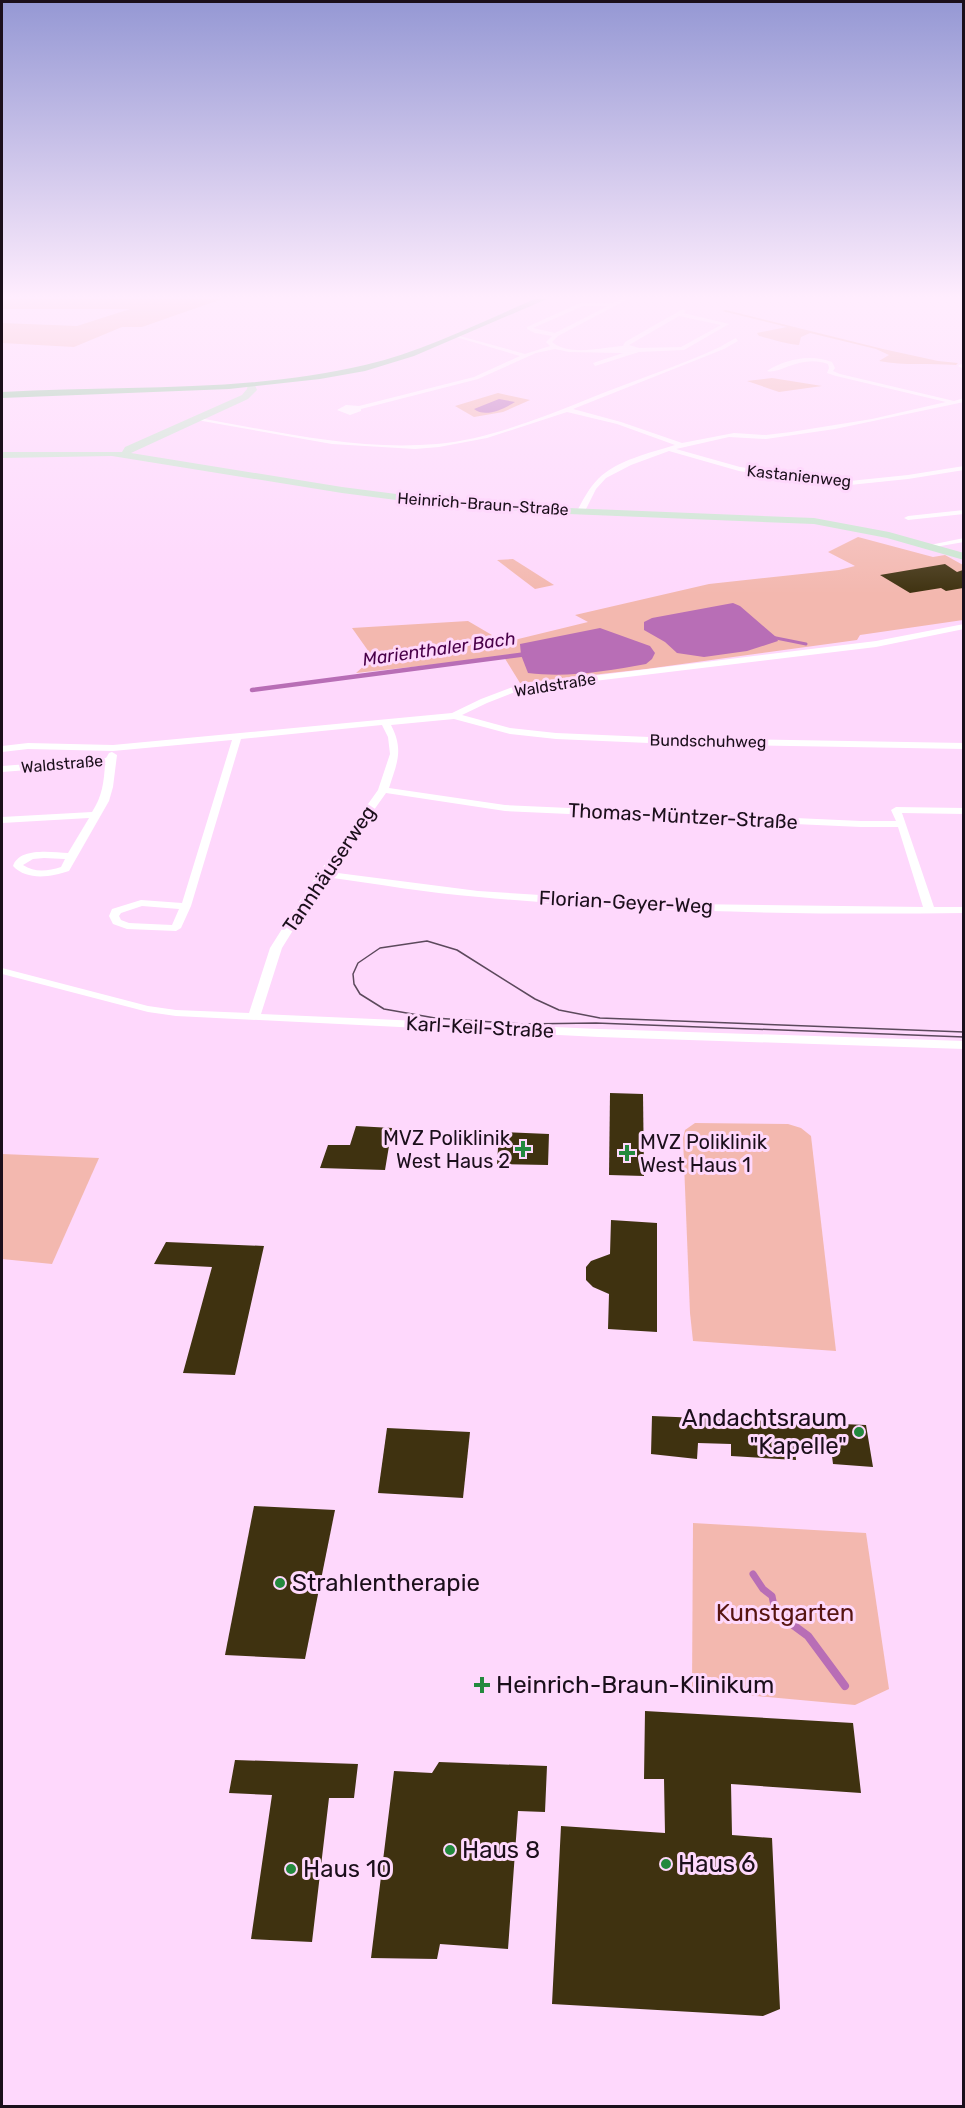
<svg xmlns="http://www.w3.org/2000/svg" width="965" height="2108" font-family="Rubik,sans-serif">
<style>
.green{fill:#f3b8af}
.water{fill:#b86eb6}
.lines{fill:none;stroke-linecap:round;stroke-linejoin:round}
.stream-far3{stroke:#b86eb6;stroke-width:3}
.stream-far2{stroke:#b86eb6;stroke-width:4.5}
.stream-far1{stroke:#b86eb6;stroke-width:7}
.stream{stroke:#b86eb6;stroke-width:8}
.building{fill:#3f3210}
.street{fill:#fff;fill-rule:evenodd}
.secondary{fill:#c8e6ce;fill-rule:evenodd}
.primary{fill:#91cc9e;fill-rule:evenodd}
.tram{stroke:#5c495c;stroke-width:1.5}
.poi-dot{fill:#23893e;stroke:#fed8fc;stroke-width:2}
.labels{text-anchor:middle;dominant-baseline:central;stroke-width:6;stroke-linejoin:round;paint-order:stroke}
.far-street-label{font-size:16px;fill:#1b0f1b;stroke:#fed8fc}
.far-water-label{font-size:18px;font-style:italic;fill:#490149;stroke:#fed8fc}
.street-label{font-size:20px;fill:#1b0f1b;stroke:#fed8fc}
.poi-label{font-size:20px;fill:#1b0f1b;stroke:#fed8fc;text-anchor:end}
.near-poi-label{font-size:24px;fill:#1b0f1b;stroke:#fed8fc;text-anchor:start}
.near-park-label{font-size:24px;fill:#571511;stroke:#fed8fc}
</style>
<rect width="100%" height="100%" fill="#fed8fc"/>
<g class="green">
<polygon points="2,299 222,299 142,327 122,327 74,347 2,343 2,323 77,326 130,309 2,309"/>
<path d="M726 310 883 349 938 361 958 363 956 365C930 363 905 366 879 361L889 355 876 349 810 333 801 337 799 345C785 344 773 339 759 336L757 333 787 327 722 311Z"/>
<polygon points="772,378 822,386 779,392 747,381"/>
<polygon points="498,393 530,400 503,412 474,417 455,406"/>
<polygon points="858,537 933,557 945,555 963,565 963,620 860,635 857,640 646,669 520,683 504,657 356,673 366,664 369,652 352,628 468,621 497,638 510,641 588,622 575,615 709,584 839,570 855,566 828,552"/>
<polygon points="513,559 554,585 535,589 497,560"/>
<polygon points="695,1123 788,1124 801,1128 811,1136 836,1351 693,1341 690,1313 683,1138 685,1130"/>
<polygon points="2,1154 99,1158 52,1264 2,1259"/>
<polygon points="693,1523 866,1533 889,1689 855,1705 692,1690"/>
</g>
<g class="water">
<path d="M499 399 515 402C504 409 485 418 474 409Z"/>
<polygon points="733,603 740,606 776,637 778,641 747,651 704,657 677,653 665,642 644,630 644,622 652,618"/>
<path d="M600 628 650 646 655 653 652 659 646 664C607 671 568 678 528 673L521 655 520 644Z"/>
</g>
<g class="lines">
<polyline class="stream-far3" points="771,637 806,644"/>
<polyline class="stream-far2" points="252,690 527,654"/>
<polyline class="stream-far1" points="753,1574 763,1589 772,1596 774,1606 777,1610"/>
<polyline class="stream" points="776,1608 789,1622 808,1636 845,1686"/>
</g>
<g class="building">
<polygon points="945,564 957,572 963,570 963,588 946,591 941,588 910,593 880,575"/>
<polygon points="610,1093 643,1094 644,1176 609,1175"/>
<polygon points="356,1126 392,1128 385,1170 320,1168 328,1145 350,1145"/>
<polygon points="499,1132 549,1134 548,1165 497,1164"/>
<polygon points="611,1220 657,1223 657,1332 608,1329 609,1294 593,1287 586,1280 586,1267 591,1261 610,1254"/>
<polygon points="166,1242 264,1246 235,1375 183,1373 212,1267 154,1264"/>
<polygon points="652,1416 866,1425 873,1467 833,1464 831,1448 795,1446 796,1460 731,1456 731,1444 698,1443 697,1459 651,1454"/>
<polygon points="387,1428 470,1432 463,1498 378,1493"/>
<polygon points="254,1506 335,1510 305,1659 225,1655"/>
<polygon points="645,1711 853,1723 861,1793 731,1784 732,1835 772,1838 780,2009 763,2016 552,2004 561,1826 665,1833 664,1779 644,1779"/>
<polygon points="235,1760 358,1764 354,1798 329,1798 312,1942 251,1939 272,1795 229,1793"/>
<polygon points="439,1762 547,1766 545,1812 518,1811 508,1949 440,1944 437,1959 371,1958 394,1771 432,1773"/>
</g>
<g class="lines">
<g class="street">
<path d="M621 299H628L558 336 552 342C570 357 604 347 623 346L625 342 683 309 686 311 683 313 729 324 684 350 639 352 595 366 593 363 623 353 569 352 555 349 536 353 478 379 361 409V411L350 415 337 410 346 405 359 406 474 377 520 356 456 337V335L525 354 550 346 546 342 552 336 535 333 527 329V327L580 303H613ZM583 306H608L555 333 533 328ZM679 316 721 325 681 347 639 348 629 345Z"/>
<path d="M736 338 738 341 724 349 573 409 621 422 682 443 734 433 766 435 791 432 872 419 946 402 836 376 827 373 829 368 828 364C801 354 779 375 767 371 786 359 810 354 832 362L835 368 833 371 840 374 954 401 964 398V402L835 429 766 439 729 437 676 449 740 467 840 482 908 475 964 466V470L908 479 840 486 739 471 669 451 631 465 606 478 596 489 584 513H581L577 511C583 500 589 488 598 479 617 460 650 453 675 445L617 424 567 412 487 438 439 447 415 449 332 444 191 419 194 417C274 431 355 451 437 444 491 439 543 417 593 397 635 380 679 366 720 347 725 344 730 341 736 338Z"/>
<polygon points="961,364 964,365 964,369 958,366"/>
<polygon points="964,510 964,514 908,520 904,518 908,516"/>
<polygon points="964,538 964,542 929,548 925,546"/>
<path d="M964 624V629L876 647 520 690 487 703 462 715 510 728 556 733 672 738 964 743V749L672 744 556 739 510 734 454 719 391 725C404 750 397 763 389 788L505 805 861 821H896L891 810 896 807 964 808V814L902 813 934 907H964V913C802 915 640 912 479 897 428 893 377 884 326 877L282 948 261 1014 599 1029 964 1041V1049L599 1037 176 1016 148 1012 2 974V968L148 1006 176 1010 249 1013 270 948 306 891 378 790 390 754 388 737 382 725 241 739 191 906 181 928 176 931 127 929 113 924 109 916 112 909 141 900 182 903 232 740 113 751 28 749 2 752V746L28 743 113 745 452 713 481 699 518 685 876 641ZM386 793 505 811 861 827H898L923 907 685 904 478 891 330 872ZM142 906 179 909 172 925 129 923 121 920 119 916 121 913Z"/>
<path d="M112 752 117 755 113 787 109 801 69 871C51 877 27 881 13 866 19 847 52 852 68 853L89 818 2 823V817L92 812C102 797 104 782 105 764L2 772V766L106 758 109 753ZM44 858 65 859 61 867C48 871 35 873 23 865L33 859Z"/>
</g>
<polygon class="secondary" points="248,383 254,383 257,390 248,399 131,453 342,487 435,499 544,507 814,518 889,532 964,553 964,560 887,538 814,524 544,513 435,505 342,493 112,456 2,458 2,452 122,452 125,447 242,395 247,389"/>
<path class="primary" d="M535 299H547L414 356 365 371 320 379 229 389 2 398V392C122 385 247 393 365 365 424 351 479 323 535 299Z"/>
<polyline class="tram" points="964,1032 600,1018 559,1010 535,999 457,950 427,941 380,948 358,963 353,974 354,984 360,994 384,1009 435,1018 522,1024 596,1023 964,1037"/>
</g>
<linearGradient id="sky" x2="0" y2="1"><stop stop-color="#9598d4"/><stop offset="0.5" stop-color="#ffedfe"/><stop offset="1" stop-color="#ffedfe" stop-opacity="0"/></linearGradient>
<rect width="965" height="594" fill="url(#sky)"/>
<g class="poi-dot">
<path d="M520 1140h6v6h6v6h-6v6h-6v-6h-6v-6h6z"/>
<path d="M624 1144h6v6h6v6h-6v6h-6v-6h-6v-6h6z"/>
<circle cx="859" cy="1432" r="6"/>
<circle cx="280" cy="1583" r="6"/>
<path d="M479 1676h6v6h6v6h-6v6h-6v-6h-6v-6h6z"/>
<circle cx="450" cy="1850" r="6"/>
<circle cx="666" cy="1864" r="6"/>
<circle cx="291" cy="1869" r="6"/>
</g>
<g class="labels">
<g class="far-street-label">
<text transform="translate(799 476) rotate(6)">Kastanienweg</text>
<text transform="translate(483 504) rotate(4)">Heinrich-Braun-Straße</text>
<text transform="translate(555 685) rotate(-9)">Waldstraße</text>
<text transform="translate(708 741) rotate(1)">Bundschuhweg</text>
<text transform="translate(62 764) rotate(-5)">Waldstraße</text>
</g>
<g class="far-water-label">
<text transform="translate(439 649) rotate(-8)">Marienthaler Bach</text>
</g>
<g class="street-label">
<text transform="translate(683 816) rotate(3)">Thomas-Müntzer-Straße</text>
<text transform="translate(329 869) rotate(-56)">Tannhäuserweg</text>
<text transform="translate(626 902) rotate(3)">Florian-Geyer-Weg</text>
<text transform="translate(480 1027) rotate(3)">Karl-Keil-Straße</text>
</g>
<g class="poi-label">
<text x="510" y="1138">MVZ Poliklinik<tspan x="510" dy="23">West Haus 2</tspan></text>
<text x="640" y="1142" text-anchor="start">MVZ Poliklinik<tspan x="640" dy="23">West Haus 1</tspan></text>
</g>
<g class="near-poi-label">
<text x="847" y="1418" text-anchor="end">Andachtsraum<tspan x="847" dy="28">"Kapelle"</tspan></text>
<text x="292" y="1583">Strahlentherapie</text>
<text x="496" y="1685">Heinrich-Braun-Klinikum</text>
<text x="462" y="1850">Haus 8</text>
<text x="678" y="1864">Haus 6</text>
<text x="303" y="1869">Haus 10</text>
</g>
<g class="near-park-label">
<text x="785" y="1613">Kunstgarten</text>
</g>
</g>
<rect width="965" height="2108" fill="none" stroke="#1b0f1b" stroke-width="6"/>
</svg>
